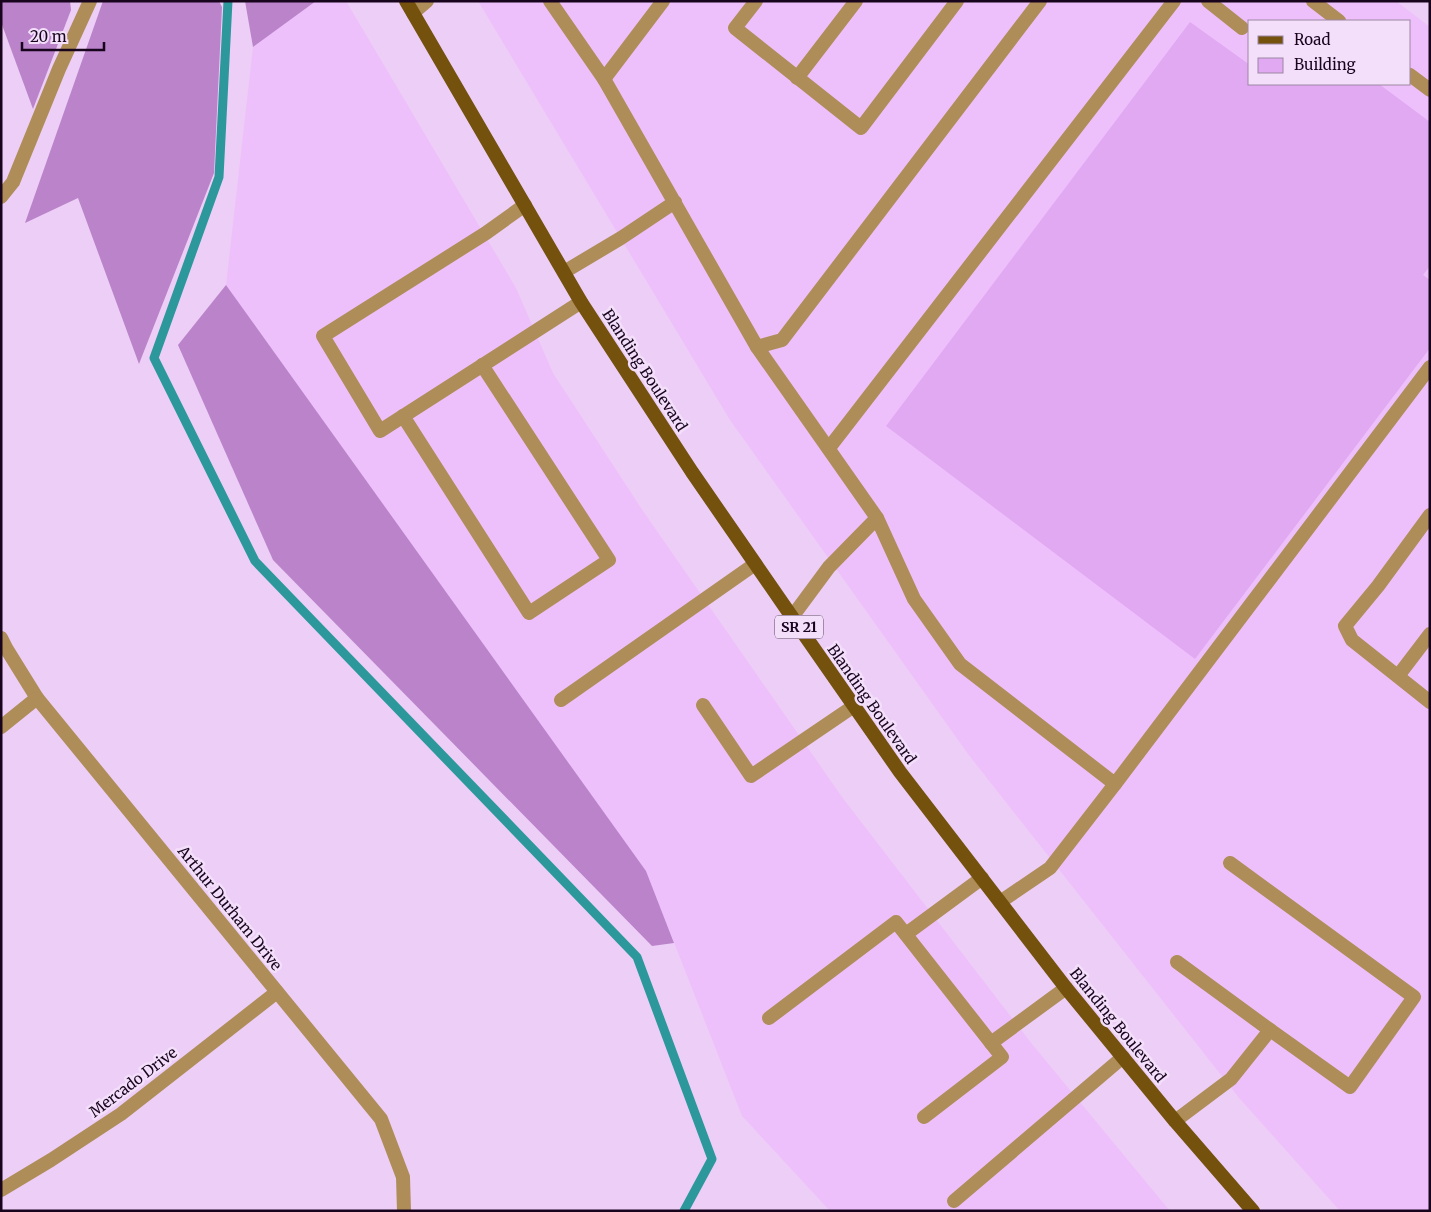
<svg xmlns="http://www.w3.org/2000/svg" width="1431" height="1212" font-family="Merriweather,serif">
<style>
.built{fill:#eec0fb;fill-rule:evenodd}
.forest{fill:#ba83ca}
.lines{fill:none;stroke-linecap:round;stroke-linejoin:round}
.stream{stroke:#2c989b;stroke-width:9}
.building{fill:#e1a9f2}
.service{stroke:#ae8d59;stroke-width:14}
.minor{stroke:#ae8d59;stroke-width:14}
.primary{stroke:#74510d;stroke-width:14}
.labels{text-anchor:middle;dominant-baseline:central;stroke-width:5;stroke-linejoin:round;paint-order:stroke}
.shield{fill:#f4dffb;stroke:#5a4660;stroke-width:1}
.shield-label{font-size:14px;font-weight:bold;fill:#18051d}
.street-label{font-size:15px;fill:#18051d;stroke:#f4dffb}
</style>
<rect width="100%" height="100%" fill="#edcef6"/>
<g class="built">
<polygon points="316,1 346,1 516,288 553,373 643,511 842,797 1032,1044 1170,1211 830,1211 742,1116 646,871 226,285 253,47"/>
<path d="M478 1H1396L1430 27V1211H1340L1240 1099 968 754 730 420ZM1250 21H1410V84H1250Z"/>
</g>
<g class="forest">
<polygon points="1,1 70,1 71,10 33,109 1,22"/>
<polygon points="103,1 219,1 222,7 214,173 139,364 78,198 25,223"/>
<polygon points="245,1 316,1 253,47"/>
<polygon points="226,285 646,871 674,943 652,946 273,560 178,345"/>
</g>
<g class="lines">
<polyline class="stream" points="228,1 219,177 154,358 255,561 637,957 712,1159 684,1211"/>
</g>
<polygon class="building" points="1190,22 1250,65 1250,84 1379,84 1430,122 1430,266 1423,275 1430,280 1430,348 1195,659 886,426"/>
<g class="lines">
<g class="service">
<polyline points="550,1 604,79 757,347 877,518 914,599 960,664 1115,784 1430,367"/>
<polyline points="756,1 735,28 861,128 957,1"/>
<polyline points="1208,1 1242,28"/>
<polyline points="1313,1 1339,21"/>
<polyline points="413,13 427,1"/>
<polyline points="1410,75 1430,90"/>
<polyline points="797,78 856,1"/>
<polyline points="604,79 663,1"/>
<polyline points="525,205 486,233 323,336 380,431 581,302"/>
<polyline points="564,272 621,238 675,202"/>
<polyline points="757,347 782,340 1040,1"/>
<polyline points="403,416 529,613 609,560 482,365"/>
<polyline points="829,448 1174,1"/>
<polyline points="1430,515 1378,586 1345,626 1352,640 1430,702"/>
<polyline points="792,617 829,567 877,518"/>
<polyline points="1398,676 1430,634"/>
<polyline points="561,700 755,564"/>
<polyline points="703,705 751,776 854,706"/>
<polyline points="1000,902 1050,868 1115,784"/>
<polyline points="906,934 982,878"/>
<polyline points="1177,962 1270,1030"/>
<polyline points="769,1018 896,922 1002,1057 924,1117"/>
<polyline points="991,1043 1066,988"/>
<polyline points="1175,1121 1231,1079 1270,1030 1350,1087 1414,997 1230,863"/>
<polyline points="954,1201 1123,1057"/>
</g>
<g class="minor">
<polyline points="1,197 13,182 59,69 90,1"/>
<polyline points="1,638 6,648 37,698 381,1119 403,1177 404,1211"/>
<polyline points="1,727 37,698"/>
<polyline points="1,1190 51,1160 121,1114 277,992"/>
</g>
<polyline class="primary" points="406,1 581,302 692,472 792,617 900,772 1066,988 1175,1121 1253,1211"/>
</g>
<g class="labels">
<rect class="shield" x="775" y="615.5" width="48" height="23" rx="4"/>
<g class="shield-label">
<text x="799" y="627">SR 21</text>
</g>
<g class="street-label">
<text transform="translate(645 370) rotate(57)">Blanding Boulevard</text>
<text transform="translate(872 704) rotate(55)">Blanding Boulevard</text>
<text transform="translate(230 908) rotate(51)">Arthur Durham Drive</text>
<text transform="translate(1118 1025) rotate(51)">Blanding Boulevard</text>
<text transform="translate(133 1082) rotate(-37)">Mercado Drive</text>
</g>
</g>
<rect width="1431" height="1212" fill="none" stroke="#18051d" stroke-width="5"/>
<rect x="1248" y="20" width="162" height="65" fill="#f4dffb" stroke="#9c88a2"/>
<rect x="1258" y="36" width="25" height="8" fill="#74510d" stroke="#9c88a2"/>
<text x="1294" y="45" font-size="15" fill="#18051d">Road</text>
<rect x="1258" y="58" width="25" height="15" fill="#e1a9f2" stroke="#9c88a2"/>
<text x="1294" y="70" font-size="15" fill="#18051d">Building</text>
<path d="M22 42v8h82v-8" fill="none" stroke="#18051d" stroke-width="2.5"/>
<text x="30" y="42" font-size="15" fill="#18051d" stroke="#f4dffb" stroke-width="4" paint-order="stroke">20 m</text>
</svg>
